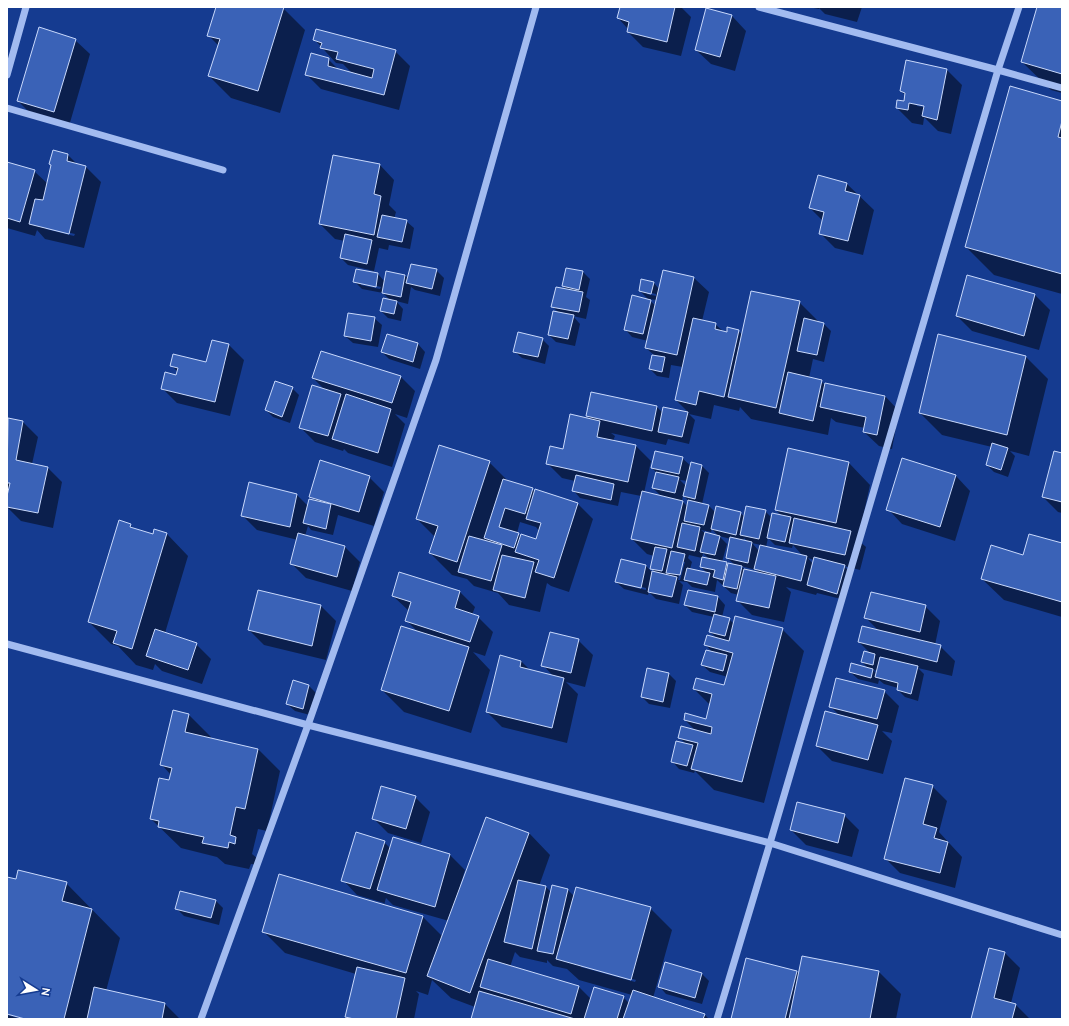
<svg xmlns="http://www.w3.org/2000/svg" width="1069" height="1026" font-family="Ubuntu,sans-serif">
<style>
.shadow{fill:#0007;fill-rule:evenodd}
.building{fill:#3a62b7;stroke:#c9d9fc}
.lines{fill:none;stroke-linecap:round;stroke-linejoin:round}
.minor{stroke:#a2bbf0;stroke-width:7}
</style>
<rect width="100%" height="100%" fill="#153b90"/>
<g class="shadow">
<polygon points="217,7 280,7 283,8 305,30 280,113 231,98 209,76 219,46 208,35"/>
<polygon points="621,7 681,7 691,17 681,56 643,47 628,32 628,29 618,18"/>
<polygon points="808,7 862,7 857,22 825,14 819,8 819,9"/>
<polygon points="1038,7 1062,7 1062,93 1051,90 1022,62"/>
<polygon points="732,16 746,31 735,71 711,64 696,50"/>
<polygon points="75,40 90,54 69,126 33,116 18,101"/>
<polygon points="315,40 395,51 410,66 399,110 321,89 306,74 328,59 339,70 352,73 343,64 336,63"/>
<path d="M907 61 947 70 962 85 951 134 938 131 925 118H924L923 125 912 123 897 108 904 102 906 96 901 91ZM915 103 929 106V108L917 106Z"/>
<polygon points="1062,102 1062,294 994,275 966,247"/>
<path d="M53 151 68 155 78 165 86 167 101 182 84 248 45 239 37 230 35 236 7 228V163L34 171 48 184 52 166 50 164ZM46 227 75 234 74 236 46 229Z"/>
<polygon points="380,165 394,180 389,205 396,212 394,219 406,221 414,228 410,249 389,245 388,250 379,248 374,271 348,265 341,258 345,241 335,239 320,224"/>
<polygon points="847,184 874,210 863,255 835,248 820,233 823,221 810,208"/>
<path d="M357 270 378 274 385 282 405 275 408 279 436 270 444 278 440 296 415 290 411 287 408 304 396 301 403 309 401 321 388 318 381 311 390 300 383 293 362 289 354 281ZM361 282 381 287 380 289 361 285Z"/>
<polygon points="583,272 590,279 586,297 590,300 586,319 573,316 580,324 575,346 556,342 549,335 559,313 552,306 567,290 563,286"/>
<polygon points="968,276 1035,295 1050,310 1039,350 972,331 957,316"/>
<path d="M694 278 709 292 702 321 715 324 724 332 738 331 743 335 799 302 820 323 824 324 831 331 824 362 813 359 809 378 821 381 825 385 885 396 899 411 892 449 879 446 864 432 865 428 836 422 831 418 828 435 751 419 740 407 739 411 714 405 711 419 689 414 695 420 689 444 668 439 666 445 611 433 615 436 613 441 636 446 651 461 644 493 662 497 653 488 657 473 652 468 682 458 691 466 701 465 709 473 702 504 709 506 715 512 740 513 745 517 765 511 772 518 782 516 776 510 849 463 870 485 858 540 866 547 860 570 844 566 851 573 845 600 817 593 816 595 786 587 791 592 784 622 752 615 738 601 739 595 731 593 717 580 715 592 692 587 687 582 679 581 683 585 679 604 656 599 649 592 648 595 624 589 616 582 646 566 652 572 656 573 652 568 654 556 647 554 632 539 641 496 621 492 618 506 580 498 573 490 575 481 562 478 547 463 563 450 591 420 587 416 657 407 663 413 664 408 689 413 676 400 683 367 671 365 669 378 657 376 650 369 655 356 646 348 648 341 632 337 625 329 649 300 640 291 654 283 659 289ZM647 292 656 294V296L647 294ZM648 299 657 300 656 306ZM680 480 688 481 686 486ZM683 495 689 501 688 507 682 501ZM712 529 719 537 705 533 701 530 711 532ZM719 536 731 539 727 558 735 565H728L722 562 727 544ZM744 538 748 542 743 541ZM768 538 775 545 792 548 793 545 803 556 766 547ZM752 543 761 545 759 551ZM703 553 709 559 701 567 707 573 690 569 692 562 688 558 689 555 702 558ZM808 558 814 560 813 564ZM682 562H685L680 580H678ZM741 566 756 570 760 573 745 570ZM624 583 646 588V590L624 585Z"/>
<polygon points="374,318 382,325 378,347 353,343 345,336"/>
<polygon points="387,335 418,344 425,352 420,369 389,359 382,352"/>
<polygon points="939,335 1026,357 1048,379 1029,456 1010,451 1015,456 1008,477 994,472 987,465 992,447 942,435 920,413"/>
<polygon points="542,339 549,346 545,364 522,358 514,351"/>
<polygon points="212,341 229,345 244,360 230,416 177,403 162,388 177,376 178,372 172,366 207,363"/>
<polygon points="400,376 415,391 407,418 395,414 405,424 392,467 348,453 344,449 343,451 315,442 300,427 325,390 313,378"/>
<polygon points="292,388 299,395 290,423 273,417 266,410"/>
<polygon points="8,419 23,422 38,437 32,464 47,467 62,482 53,528 21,521 7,507 8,494 7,494 7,426"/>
<polygon points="1062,454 1062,513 1058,512 1043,497"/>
<path d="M489 462 509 482 532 489 535 492 578 504 593 519 569 592 551 586 547 583 540 612 509 605 498 593 474 586 467 579 452 575 430 553 435 537 417 519ZM520 522 536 527 539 531 537 540 521 537 517 533Z"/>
<polygon points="956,476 970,491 955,541 902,524 888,509"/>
<polygon points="369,477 384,492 374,526 338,515 333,535 311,530 308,526 305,536 345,547 360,562 352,591 306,578 291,563 298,540 257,530 242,515 250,483 297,495 308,506 316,501 311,496"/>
<polygon points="130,525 135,530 154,536 167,534 188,556 165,633 196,644 211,659 202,684 162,671 155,664 153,670 136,665 118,646 111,644 89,622"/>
<polygon points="1062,544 1062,617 1004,600 982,579 1024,556"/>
<polygon points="400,573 460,592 475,607 472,615 478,617 493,632 485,656 473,652 490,670 471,733 404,712 382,690 418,632 407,621 409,611 393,596"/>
<polygon points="258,591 321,606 336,621 326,660 264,645 249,630"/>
<polygon points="718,597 725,605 722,617 729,619 734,624 782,629 804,651 764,803 714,790 695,771 694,773 679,769 672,761 686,744 679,737 697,732 685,720 706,720 710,705 694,689 725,687 728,677 710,672 702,665 713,653 705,644 718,639 710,632 714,617 692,612 685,605"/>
<path d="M925 606 940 621 935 645 940 646 955 661 952 676 918 668 924 674 918 701 905 697 898 690V688L884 684 879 680 878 684 858 679 850 672 869 669 862 662 871 654 859 642 879 631 865 617ZM873 670 878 671 877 674Z"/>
<polygon points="578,640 593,655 585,687 566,682 578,694 567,743 502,727 487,712 501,657 521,661 531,671 554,677 543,665"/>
<polygon points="669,674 676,681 670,708 649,704 642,697"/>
<polygon points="293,681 309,686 316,693 310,715 295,711 287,704"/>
<polygon points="884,691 899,706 892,733 882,731 892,741 883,774 832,761 817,746 840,716 830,706"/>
<polygon points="189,715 211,737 210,739 258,749 280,771 267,831 258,829 252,854 258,859 257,865 251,864 249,869 225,864 217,857 181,848 151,819 170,781 171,775 162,765"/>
<polygon points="932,786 947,801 939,832 962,857 955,888 900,873 885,858"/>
<polygon points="415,797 430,812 421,843 388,833 373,818"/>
<polygon points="844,815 859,830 852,857 806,845 791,830"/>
<path d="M529 833 550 855 539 886 546 887 552 893 568 890 574 896 650 908 672 930 653 998 704 1014 709 1019H472L475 1007 451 998 432 980 428 995 416 991 419 994 414 1019H349L346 1017 356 974 285 953 263 931 384 905V903L357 895 343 880 384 842 390 848 393 838 450 855 465 870 460 886 461 887ZM386 898 393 905 449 921 443 937 422 916 384 905ZM515 952 520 957 547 963V960L553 966 567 969 579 980 632 995 629 1003 623 997 591 999 579 987 510 967ZM581 965 636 980 635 982 581 967Z"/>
<polygon points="7,878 16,880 66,883 120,938 106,991 165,1004 180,1019 29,1019 7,1013"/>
<polygon points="180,892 216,901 223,908 219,925 184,916 176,908"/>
<polygon points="1005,953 1020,968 1011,1003 1015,1004 1030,1019 972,1019"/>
<polygon points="796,971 799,974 879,972 901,994 896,1019 732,1019"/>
<polygon points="702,974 709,981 702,1004 666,994 659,986"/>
<polygon points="7,1015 21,1019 7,1019"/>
</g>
<g class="building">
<polygon points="216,7 284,7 258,91 208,76 220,39 207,36"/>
<polygon points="620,7 675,7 667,42 627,32 629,22 617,18"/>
<polygon points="1037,7 1062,7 1062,74 1021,62"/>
<polygon points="706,8 732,15 720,57 695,50"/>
<polygon points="39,27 76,39 54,112 17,101"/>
<polygon points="316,29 396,50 384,95 305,75 311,53 329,58 328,66 372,78 374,69 336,59 338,52 320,48 322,43 313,40"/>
<polygon points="906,60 947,69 937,120 922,116 924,106 909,103 908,110 896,108 897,100 904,101 905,93 900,91"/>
<polygon points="1010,86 1062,101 1062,121 1058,137 1062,138 1062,274 965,247"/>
<polygon points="53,150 68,154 67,161 86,166 69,234 29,224 35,199 43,200 51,165 49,164"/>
<polygon points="333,155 380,164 374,194 381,196 374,235 319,224"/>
<polygon points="7,162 35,170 20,222 7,218"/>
<polygon points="818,175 847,183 845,191 860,195 848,241 819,234 824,212 809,208"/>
<polygon points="382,215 407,220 402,242 377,237"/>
<polygon points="345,234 372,240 367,264 340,258"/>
<polygon points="411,264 437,269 432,289 406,283"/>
<polygon points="566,268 583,271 579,290 562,286"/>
<polygon points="356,269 378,273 376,287 353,282"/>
<polygon points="663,270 694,277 677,355 645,348"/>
<polygon points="386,271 405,275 401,297 382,293"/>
<polygon points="967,275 1035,294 1024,336 956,316"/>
<polygon points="641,279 654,282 651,294 639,291"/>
<polygon points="556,287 583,292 579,312 551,307"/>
<polygon points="751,291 800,301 776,408 728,397"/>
<polygon points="632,295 651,300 643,334 624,330"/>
<polygon points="383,298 397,301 394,314 380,311"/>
<polygon points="553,311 574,315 568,339 548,335"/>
<polygon points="348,313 375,317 371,341 344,336"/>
<polygon points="693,318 716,323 715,329 727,332 727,327 739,330 724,397 699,391 696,405 675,400"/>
<polygon points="804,318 824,323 817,355 797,351"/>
<polygon points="518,332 543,338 538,357 513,352"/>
<polygon points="387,334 418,343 413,362 381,352"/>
<polygon points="938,334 1026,356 1007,435 919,413"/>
<polygon points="212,340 229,344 215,402 161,389 165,372 176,375 178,368 170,366 173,354 206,362"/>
<polygon points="321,351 401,376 392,403 312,378"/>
<polygon points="652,355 665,357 662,372 649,369"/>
<polygon points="788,372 822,380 813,421 779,413"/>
<polygon points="275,381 293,387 282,417 265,410"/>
<polygon points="825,383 885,396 877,435 863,432 866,417 820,407"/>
<polygon points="312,385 341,394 328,436 299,428"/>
<polygon points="591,392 657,406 652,431 586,416"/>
<polygon points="346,394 391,409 378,453 332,439"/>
<polygon points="663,407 688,412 682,437 658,432"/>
<polygon points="570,414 600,421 597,437 636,445 628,482 546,464 550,446 563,449"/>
<polygon points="8,418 23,421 16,460 48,467 38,513 7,507 7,496 10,483 7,483"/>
<polygon points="992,443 1008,448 1001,470 986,465"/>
<polygon points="439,445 490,461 457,562 429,553 438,526 416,519"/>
<polygon points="788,448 849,462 836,523 775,510"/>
<polygon points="655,451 683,457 679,474 651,468"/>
<polygon points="1054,451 1062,453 1062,502 1042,497"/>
<polygon points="902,458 956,475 940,527 886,510"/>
<polygon points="320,460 370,476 359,512 309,497"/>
<polygon points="691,462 702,465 695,499 683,496"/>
<polygon points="656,472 679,477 675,493 652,488"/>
<polygon points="576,475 614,484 611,500 572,491"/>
<polygon points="503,479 533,488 525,514 505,508 499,527 519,533 514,548 484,538"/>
<polygon points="249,482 297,494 290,527 241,516"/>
<polygon points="535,489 578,503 554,578 535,572 539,560 515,552 521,534 536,539 541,523 526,519"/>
<polygon points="642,491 683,501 672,548 631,539"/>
<polygon points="309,499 331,504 326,529 303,523"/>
<polygon points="688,500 709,505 704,525 684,521"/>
<polygon points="716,506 741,512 736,535 711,529"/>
<polygon points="746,506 766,510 759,539 740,535"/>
<polygon points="772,513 791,517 785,542 767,538"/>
<polygon points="794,518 851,531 845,555 789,543"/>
<polygon points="119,520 131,524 130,527 153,534 154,529 167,533 132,649 113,643 117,631 88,622"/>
<polygon points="682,523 700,527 695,551 677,547"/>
<polygon points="705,532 720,536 715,555 700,552"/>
<polygon points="298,533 345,546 337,577 290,564"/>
<polygon points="1029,534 1062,543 1062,602 981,579 991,545 1023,555"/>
<polygon points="469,536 502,545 491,581 458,572"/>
<polygon points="730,537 752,542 748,563 726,558"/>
<polygon points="760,545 807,556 801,581 754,569"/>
<polygon points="655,547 667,549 662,571 650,569"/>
<polygon points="671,551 685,554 680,575 666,573"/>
<polygon points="502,555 534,562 525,598 493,590"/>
<polygon points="702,557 727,562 723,580 713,577 715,570 700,567"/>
<polygon points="814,557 845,565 837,594 807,585"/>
<polygon points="621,559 646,565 641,588 615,582"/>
<polygon points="728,563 742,566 737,589 723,586"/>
<polygon points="687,568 710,573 707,585 684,580"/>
<polygon points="744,569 776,576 769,608 736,601"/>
<polygon points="652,571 677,577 672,597 648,592"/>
<polygon points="399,572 460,591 455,608 479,616 470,642 405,621 411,602 392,596"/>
<polygon points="258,590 321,605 312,646 248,630"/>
<polygon points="688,590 718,596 715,612 684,605"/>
<polygon points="871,592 926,605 920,632 864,618"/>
<polygon points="714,614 730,618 725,636 709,632"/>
<polygon points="735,616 783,628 742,782 691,769 698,743 678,738 681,726 711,734 712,727 684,720 685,713 706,719 712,694 693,689 696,678 724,685 733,653 704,645 707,635 729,641"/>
<polygon points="401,626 469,647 449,711 381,690"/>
<polygon points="862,626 941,645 937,662 858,642"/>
<polygon points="155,629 197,643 188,670 146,656"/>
<polygon points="550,632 579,639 571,673 541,666"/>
<polygon points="706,650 727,655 723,671 701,665"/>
<polygon points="864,651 875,654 873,665 861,662"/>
<polygon points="500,655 521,661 520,667 564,678 552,728 486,712"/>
<polygon points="880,657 918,666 911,694 897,690 898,683 875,677"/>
<polygon points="851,663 873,669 871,678 849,672"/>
<polygon points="647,668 669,673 663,702 641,697"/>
<polygon points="836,678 885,690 877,719 829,707"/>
<polygon points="293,680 309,685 303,709 286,704"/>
<polygon points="173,710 189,714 185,732 258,749 245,809 236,807 230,835 236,837 235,844 229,842 228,848 202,843 204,837 158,827 159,821 150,819 159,778 169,780 172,768 160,765"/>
<polygon points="825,711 878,725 868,760 816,746"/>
<polygon points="676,741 693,745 687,766 671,762"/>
<polygon points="905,778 933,785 923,824 937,828 934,838 948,842 940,873 884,859"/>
<polygon points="381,786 416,796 406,829 372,819"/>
<polygon points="797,802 845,814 838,843 790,830"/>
<polygon points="486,817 529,833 470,993 427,976"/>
<polygon points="356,832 385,841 370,889 341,881"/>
<polygon points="393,837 450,854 435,907 377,890"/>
<polygon points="18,870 67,882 62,901 92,909 64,1019 25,1019 7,1014 7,877 16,879"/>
<polygon points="279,874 423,916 406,973 262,932"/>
<polygon points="518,880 546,886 532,949 504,942"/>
<polygon points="552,885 568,889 553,954 537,951"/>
<polygon points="576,887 651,907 631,980 556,959"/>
<polygon points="180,891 216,900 211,918 175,909"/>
<polygon points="989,948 1005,952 994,998 1016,1004 1012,1019 971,1019"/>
<polygon points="802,956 879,971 870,1019 789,1019"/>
<polygon points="746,958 797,971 785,1019 731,1019"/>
<polygon points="488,959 579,986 571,1014 480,987"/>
<polygon points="665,962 702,973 695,998 658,987"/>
<polygon points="357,967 405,978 396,1019 354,1019 345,1017"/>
<polygon points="94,987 165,1003 162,1019 87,1019"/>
<polygon points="594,987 624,996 617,1019 584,1019"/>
<polygon points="633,990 705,1014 703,1019 623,1019"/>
<polygon points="479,991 575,1019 471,1019"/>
</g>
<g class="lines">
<g class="minor">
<polyline points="759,7 998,70 1062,88"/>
<polyline points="7,75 26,7"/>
<polyline points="7,108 223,170"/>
<polyline points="7,644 308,725 770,843 1062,935"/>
<polyline points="201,1019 308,725 436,360 536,7"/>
<polyline points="717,1019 770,843 998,70 1019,7"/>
</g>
</g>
<rect width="1069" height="1026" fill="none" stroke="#ffffff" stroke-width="16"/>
<g transform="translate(36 990) rotate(101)" stroke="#153b90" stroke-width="3" paint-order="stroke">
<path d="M0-3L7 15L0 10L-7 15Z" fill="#ffffff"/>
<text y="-6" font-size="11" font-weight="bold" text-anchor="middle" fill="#ffffff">N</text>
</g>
</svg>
